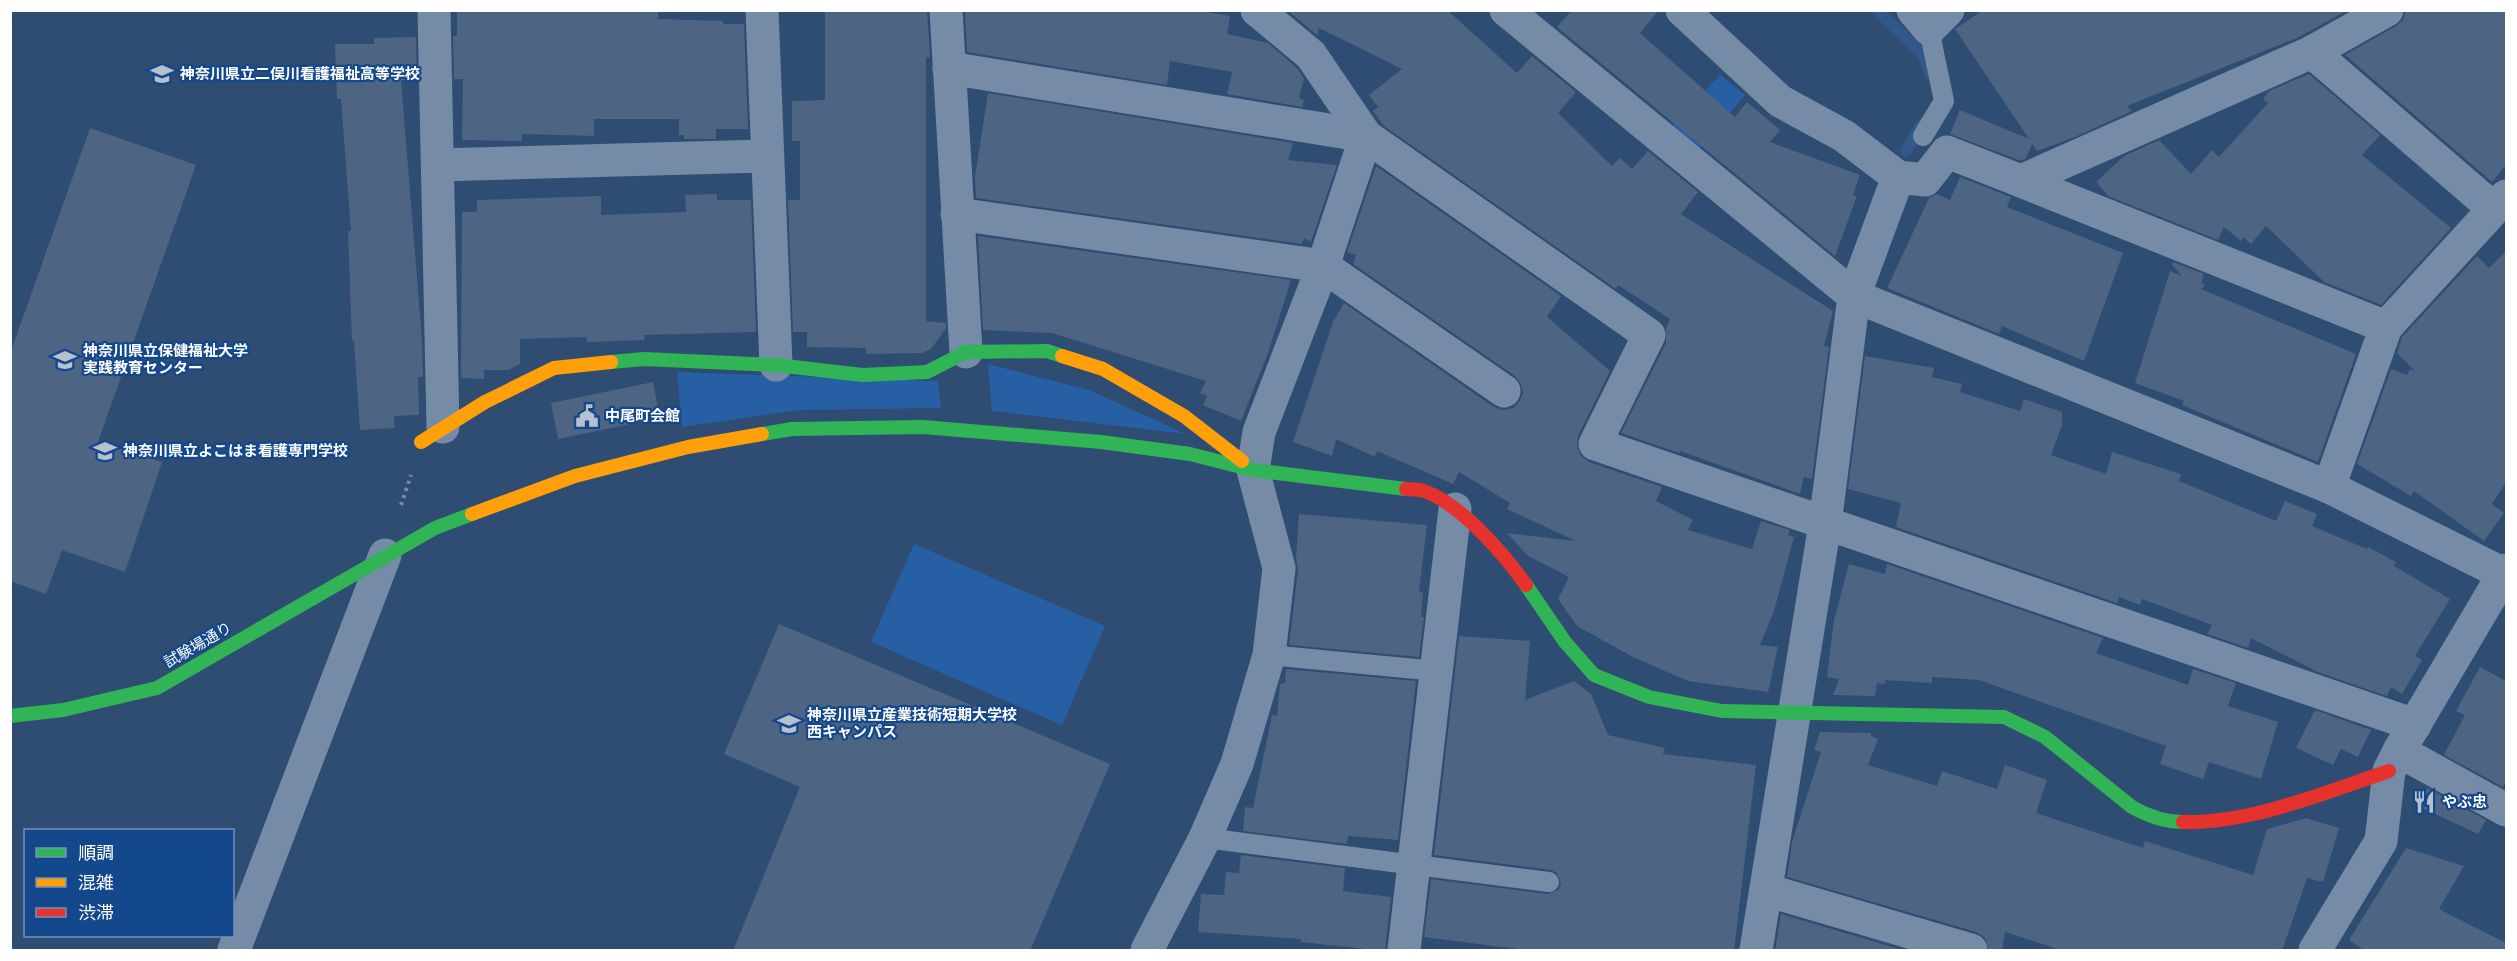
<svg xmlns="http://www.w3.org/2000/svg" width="2517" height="961" font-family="'Fira Sans Condensed','Noto Sans JP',sans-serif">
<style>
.green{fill:#275fa5}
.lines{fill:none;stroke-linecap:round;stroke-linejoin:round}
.stream{stroke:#32588a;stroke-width:12}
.building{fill:#4d6482}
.path{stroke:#768ca6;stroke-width:4;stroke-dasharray:3 4.5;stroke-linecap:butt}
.lane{stroke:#768ca6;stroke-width:20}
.street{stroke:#768ca6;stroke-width:33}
.fast{stroke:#30b455;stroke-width:14}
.slow{stroke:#ff9f0a;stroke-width:14}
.jam{stroke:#e5322d;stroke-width:14}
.labels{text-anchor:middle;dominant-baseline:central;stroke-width:4.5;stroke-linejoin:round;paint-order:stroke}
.poi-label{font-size:15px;font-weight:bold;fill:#fff;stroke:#14488d;text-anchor:start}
.street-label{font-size:15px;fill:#fff;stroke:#14488d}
</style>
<rect width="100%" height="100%" fill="#2f4c72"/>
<g class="green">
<polygon points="1720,75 1745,95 1697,152 1669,129"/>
<polygon points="988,364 1089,390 1186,434 992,411"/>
<polygon points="677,372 938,381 941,408 798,410 682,427"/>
<polygon points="914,544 1105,626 1062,725 871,642"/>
</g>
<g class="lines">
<g class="stream">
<polyline points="1877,10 1924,56 1931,75"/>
<polyline points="1906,151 1922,124"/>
</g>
</g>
<g class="building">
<polygon points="457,10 658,10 658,19 723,21 723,24 744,24 748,129 716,129 716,139 684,139 684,135 679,135 679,119 594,119 594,136 522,134 522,141 462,140 463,79 454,79 453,36 457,36"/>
<polygon points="825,10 927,10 930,58 926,57 926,321 946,323 946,328 931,349 922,353 866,354 866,348 807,347 807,332 793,332 788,200 800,200 800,141 792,141 792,101 825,100"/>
<polygon points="965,10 1194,10 1230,16 1227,34 1268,43 1297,68 1304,79 1299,98 1304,100 1302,107 1227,94 1232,72 1170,61 1167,85 967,52"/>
<polygon points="1287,10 1447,10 1517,73 1532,56 1576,92 1558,113 1612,166 1620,158 1632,169 1648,151 1698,192 1681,214 1833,311 1824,346 1829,347 1812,479 1804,477 1800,494 1680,451 1679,453 1621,433 1666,343 1666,328 1670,319 1618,285 1616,289 1384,126 1373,111 1378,107 1369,95 1402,69 1319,28 1317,35"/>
<polygon points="1572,10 1659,10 1640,33 1735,117 1747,102 1780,130 1770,142 1860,175 1853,195 1857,196 1835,256 1557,27"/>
<polygon points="1983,10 2348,10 2297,38 2127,106 2132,111 2075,137 2037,151 2032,144 2026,158 2021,161 1950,134 1960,110 2029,139 1955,29"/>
<polygon points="2406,10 2506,10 2506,165 2492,182 2345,55 2396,26 2403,20"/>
<polygon points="416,37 417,80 401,80 422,340 423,377 418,377 419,415 394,416 395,428 360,430 354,340 352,341 348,231 351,231 341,99 337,99 335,44 374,44 374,38"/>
<polygon points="2309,74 2380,135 2362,155 2451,228 2381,305 2324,282 2266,226 2251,244 2243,237 2241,241 2224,227 2218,240 2108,196 2096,182 2124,156 2159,140 2191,174 2212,150 2219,157 2268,103 2263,99 2269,91"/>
<polygon points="988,93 1293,143 1288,160 1337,165 1311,242 1304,238 1302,244 976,198 975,177"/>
<polygon points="90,128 196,165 98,442 162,462 125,572 62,550 46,594 10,581 10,354"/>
<polygon points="1376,166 1561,296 1547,317 1610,371 1578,436 1577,447 1581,456 1589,462 1662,487 1656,501 1693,520 1688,530 1752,549 1761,521 1790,530 1788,536 1794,537 1774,611 1760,645 1778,647 1768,692 1688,681 1633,657 1577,626 1558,599 1569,577 1528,556 1507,533 1576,541 1507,509 1510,503 1459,472 1453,484 1377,451 1375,457 1336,439 1332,456 1293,442 1333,322 1344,303 1494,407 1503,410 1513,408 1519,402 1523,393 1521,384 1515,376 1353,264 1356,255 1347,252"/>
<polygon points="1960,177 2011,197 2007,207 2123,253 2084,361 2002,326 1999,334 1887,288 1929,198 1937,194 1950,200"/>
<polygon points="717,194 717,200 751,200 756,332 644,335 645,340 587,342 586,337 520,339 520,364 508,370 484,370 484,379 461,378 462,212 477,212 477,200 601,196 601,215 686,212 685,195"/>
<polygon points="978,236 1291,280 1268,353 1241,421 1203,405 1207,396 1200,393 1206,381 1052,333 983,330"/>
<polygon points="2506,251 2506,482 2492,504 2504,513 2484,541 2414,491 2411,496 2357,464 2391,369 2407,375 2410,369 2415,371 2397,353 2402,337 2477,256 2489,268"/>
<polygon points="2173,262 2204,274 2201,283 2205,285 2201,289 2356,354 2318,462 2182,405 2184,401 2135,383 2170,271 2182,276 2172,265"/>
<polygon points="1865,356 1934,368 1932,377 1962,384 1960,392 2020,411 2024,399 2062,412 2062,425 2051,455 2106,474 2112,452 2181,474 2179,481 2276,521 2285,501 2317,514 2312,526 2367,549 2368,547 2396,562 2394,566 2450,599 2415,656 2422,660 2402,694 2391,687 2387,696 2320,673 2251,638 2248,648 2207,634 2212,625 2142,599 2140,605 2119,597 2117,603 1896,527 1901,503 1848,489"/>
<polygon points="653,382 660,418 558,439 551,403"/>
<polygon points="1299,514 1427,525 1419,592 1423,592 1421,617 1424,617 1419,657 1289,645 1298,570 1296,558"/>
<polygon points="1849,564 1885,574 1887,564 2103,638 2096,653 2188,685 2193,669 2236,683 2228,706 2278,722 2261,779 2209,762 2203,779 2160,764 2166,746 1979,680 1932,677 1932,683 1885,680 1885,684 1877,683 1875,696 1833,695 1839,679 1827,677 1834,620"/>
<polygon points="779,624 1110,764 1030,951 733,951 800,787 724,754"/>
<polygon points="1459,636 1530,641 1525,700 1574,681 1591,694 1608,735 1665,748 1663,754 1756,765 1734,951 1533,951 1424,937 1431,879 1547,894 1558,890 1561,883 1557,873 1551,870 1434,855"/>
<polygon points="2480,667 2506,681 2506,781 2503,787 2444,755 2465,715 2456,711"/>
<polygon points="1286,669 1416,681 1398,840 1348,836 1347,844 1243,831 1245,807 1253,808 1272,715 1277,716 1280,684 1285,683"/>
<polygon points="2315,710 2371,730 2358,757 2341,749 2333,765 2296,748"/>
<polygon points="1820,732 1871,733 1871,736 1878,739 1868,765 1937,786 1942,771 1997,789 2005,765 2047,780 2036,813 2143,848 2145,841 2253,875 2267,829 2306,818 2339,828 2323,882 2307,878 2282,951 2064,951 2005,932 2002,951 1989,951 1985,938 1976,932 1787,877 1792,842 1821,752 1814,750"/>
<polygon points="2427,788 2486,820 2478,834 2418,806"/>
<polygon points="2406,848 2464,866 2439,909 2506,943 2506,951 2365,951 2349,940"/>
<polygon points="1241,855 1345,868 1343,891 1391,897 1385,951 1301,942 1301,939 1198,932 1201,894 1224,895 1226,872 1239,873"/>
<polygon points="1781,914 1906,951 1775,951"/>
</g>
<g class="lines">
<polyline class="path" points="401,505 411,475"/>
<g class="lane">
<polyline points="1923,136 1944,101 1929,29"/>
<polyline points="1269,655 1437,671"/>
<polyline points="1205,838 1549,882"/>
</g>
<g class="street">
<polyline points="434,10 443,427"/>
<polyline points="762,10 776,365"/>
<polyline points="946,10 966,352"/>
<polyline points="1506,10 1854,296 2329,487 2506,575"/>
<polyline points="1682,10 1780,101 1844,136 1898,177 1925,180 1947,152 2021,181 2312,52 2387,10"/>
<polyline points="1913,10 1929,29 1948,10"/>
<polyline points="2312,52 2494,209"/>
<polyline points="949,68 1366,136 1649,335 1595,444 2415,725"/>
<polyline points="438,165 766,156"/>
<polyline points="2021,181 2386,327 2329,487"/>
<polyline points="957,214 1323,266 1504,391"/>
<polyline points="2386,327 2506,196"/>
<polyline points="2399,751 2506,810"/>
<polyline points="1766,890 1971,950"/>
<polyline points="234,950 385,555"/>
<polyline points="1147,950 1205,838 1237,764 1269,655 1279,568 1253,470 1259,432 1323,266 1366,136 1311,55 1257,10"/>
<polyline points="1404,950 1455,509"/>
<polyline points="1756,950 1825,524 1854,296 1898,177"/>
<polyline points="2315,950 2381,841 2389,771 2399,751 2506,570"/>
</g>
<g class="fast">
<polyline points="611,362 644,359 776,365 863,375 927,372 966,352 1047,351 1062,356"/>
<polyline points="762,434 792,429 923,427 1101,442 1190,454 1253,470 1406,489"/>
<path d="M1526 585 1565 642 1594 675 1649 697 1722 711 2004 717 2045 737 2132 807C2148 816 2164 822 2183 822"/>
<polyline points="10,716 63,710 157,688 435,528 472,514"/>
</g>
<g class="slow">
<polyline points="1062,356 1103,369 1184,416 1242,461"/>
<polyline points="421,442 485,402 554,368 611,362"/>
<polyline points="472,514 575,476 688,447 762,434"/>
</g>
<g class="jam">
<path d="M1406 489C1412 490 1419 489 1424 491 1461 504 1504 554 1526 585"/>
<path d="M2183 822C2253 823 2323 793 2389 771"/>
</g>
</g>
<defs>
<g id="school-bare" transform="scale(1.8)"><path d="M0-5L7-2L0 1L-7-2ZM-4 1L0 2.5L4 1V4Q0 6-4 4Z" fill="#b6c0ce" stroke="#14488d" stroke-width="2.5" paint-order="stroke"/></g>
<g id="university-bare" transform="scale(1.8)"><path d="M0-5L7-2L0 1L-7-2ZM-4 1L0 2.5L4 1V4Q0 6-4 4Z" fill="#b6c0ce" stroke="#14488d" stroke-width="2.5" paint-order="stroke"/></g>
<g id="civic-bare" transform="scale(1.8)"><path d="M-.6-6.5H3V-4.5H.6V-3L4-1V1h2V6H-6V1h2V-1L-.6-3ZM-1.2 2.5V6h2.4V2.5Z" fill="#b6c0ce" stroke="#14488d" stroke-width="2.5" paint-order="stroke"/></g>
<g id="restaurant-bare" transform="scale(1.8)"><path d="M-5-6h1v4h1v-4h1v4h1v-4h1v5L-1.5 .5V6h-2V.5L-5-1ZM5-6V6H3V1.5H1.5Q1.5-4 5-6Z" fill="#b6c0ce" stroke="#14488d" stroke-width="2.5" paint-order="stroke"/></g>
</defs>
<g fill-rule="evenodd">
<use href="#school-bare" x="162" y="74"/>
<use href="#university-bare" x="65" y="360"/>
<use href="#civic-bare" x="587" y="416"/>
<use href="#university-bare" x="105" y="451"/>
<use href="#university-bare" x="789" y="724"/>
<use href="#restaurant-bare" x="2424" y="802"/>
</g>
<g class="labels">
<g class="poi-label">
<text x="180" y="74">神奈川県立二俣川看護福祉高等学校</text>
<text x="83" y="351">神奈川県立保健福祉大学<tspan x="83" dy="17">実践教育センター</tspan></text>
<text x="605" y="416">中尾町会館</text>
<text x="123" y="451">神奈川県立よこはま看護専門学校</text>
<text x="807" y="715">神奈川県立産業技術短期大学校<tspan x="807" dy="17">西キャンパス</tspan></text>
<text x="2442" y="802">やぶ忠</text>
</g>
<g class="street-label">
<text transform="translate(198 645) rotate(-30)">試験場通り</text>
</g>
</g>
<rect width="2517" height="961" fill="none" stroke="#ffffff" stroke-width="24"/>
<rect x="24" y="829" width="210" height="108" fill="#14488d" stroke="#7291bb" stroke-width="1.5"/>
<rect x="36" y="848" width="30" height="9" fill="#30b455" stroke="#7291bb" stroke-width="1.5"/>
<text x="78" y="859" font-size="18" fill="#ffffff">順調</text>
<rect x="36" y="878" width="30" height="9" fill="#ff9f0a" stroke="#7291bb" stroke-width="1.5"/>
<text x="78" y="889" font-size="18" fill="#ffffff">混雑</text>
<rect x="36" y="908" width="30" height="9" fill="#e5322d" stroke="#7291bb" stroke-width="1.5"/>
<text x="78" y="919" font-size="18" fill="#ffffff">渋滞</text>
</svg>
